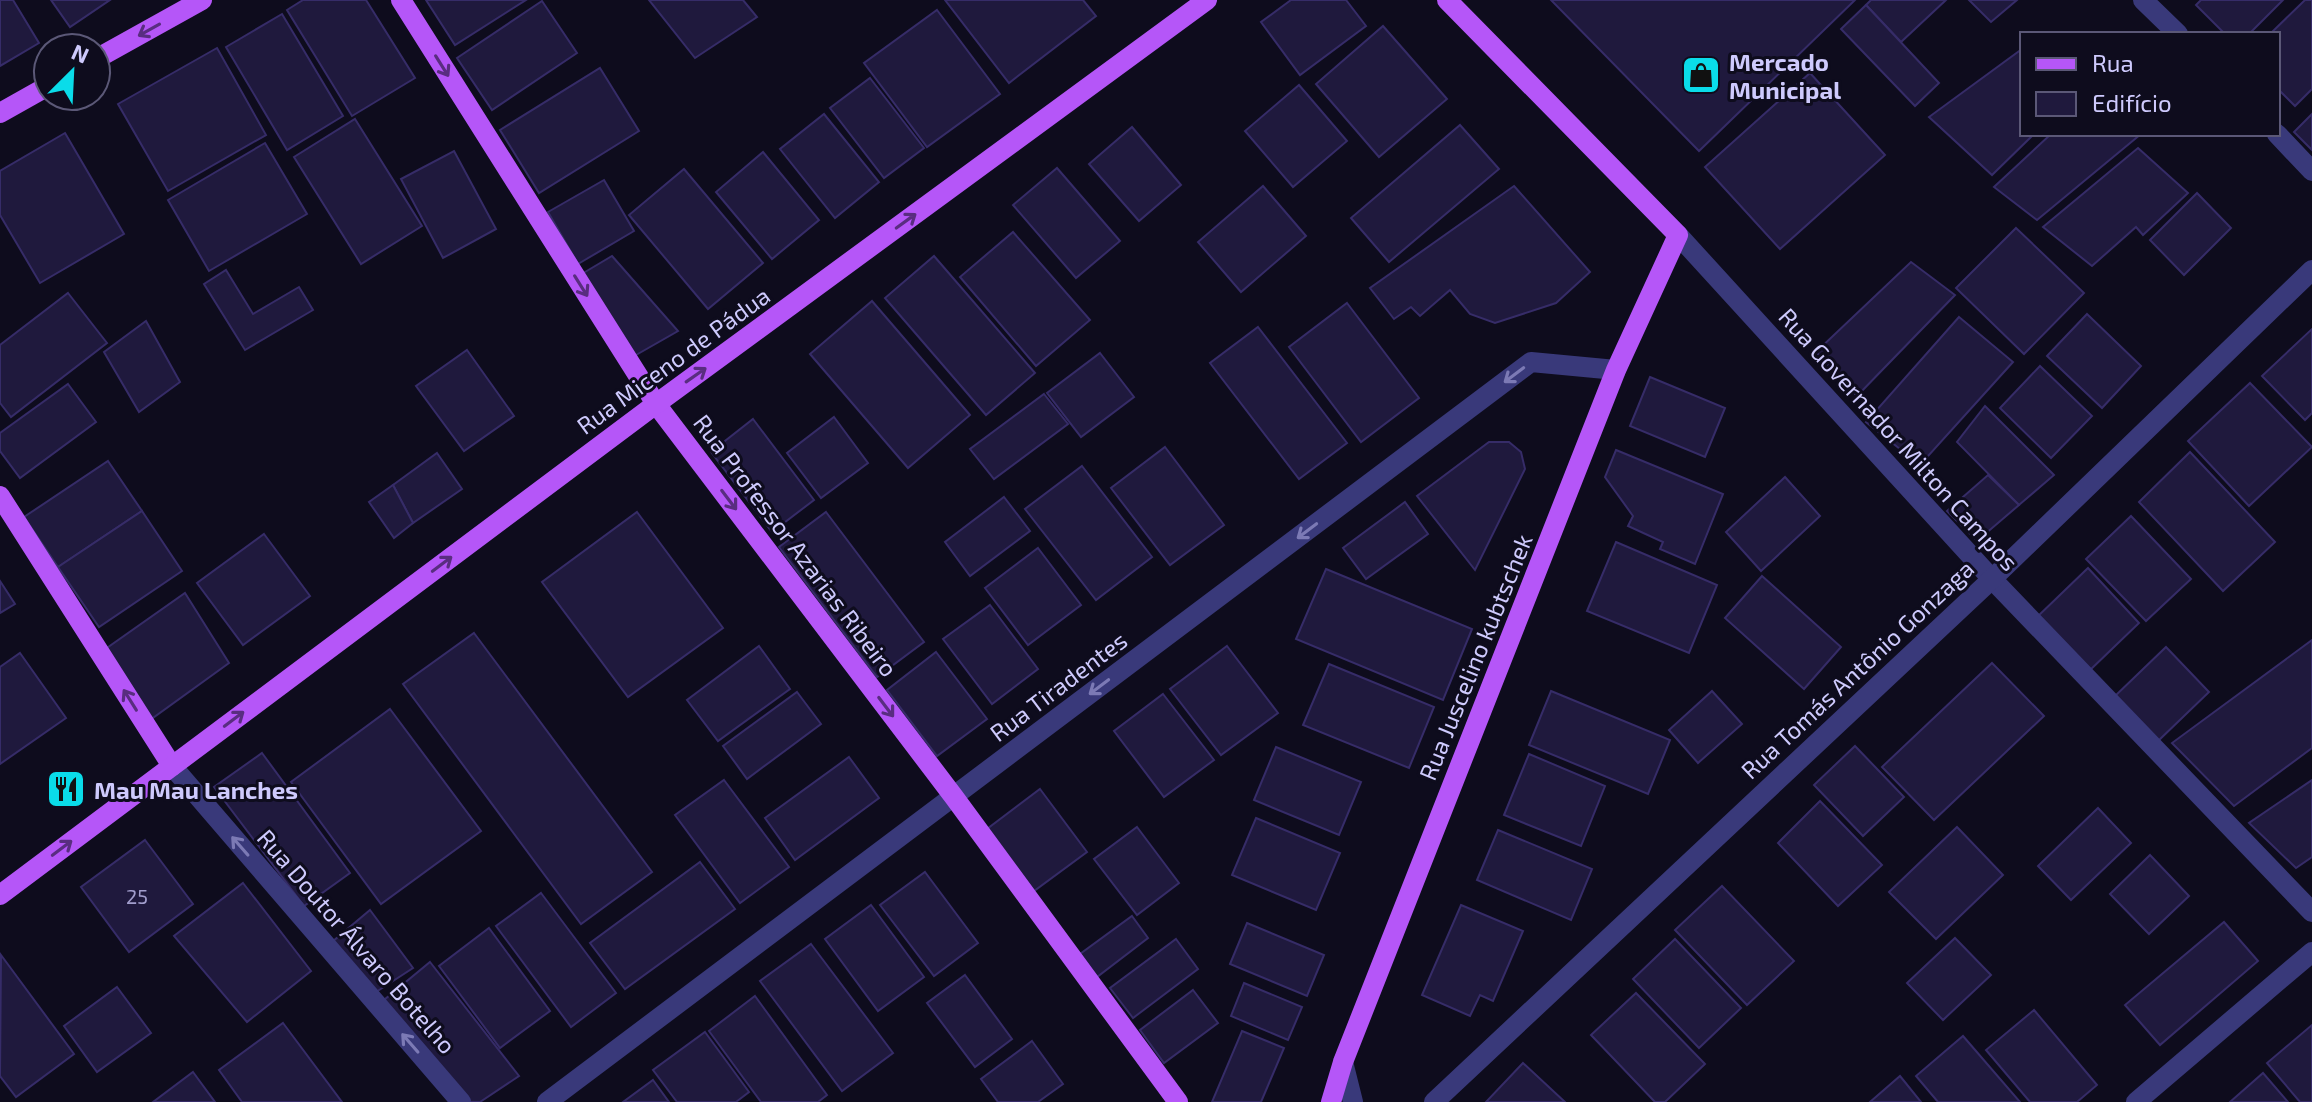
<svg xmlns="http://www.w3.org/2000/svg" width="2312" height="1102" font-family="'Exo 2',sans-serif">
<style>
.building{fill:#1f193d;stroke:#362c68;stroke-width:2}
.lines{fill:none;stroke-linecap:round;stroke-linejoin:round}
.minor{stroke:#39397a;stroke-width:20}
.major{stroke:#b556f8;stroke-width:20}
.oneway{stroke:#592d80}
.oneway2{stroke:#7c7ab5}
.labels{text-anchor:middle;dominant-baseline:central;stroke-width:6;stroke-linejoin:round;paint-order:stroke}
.number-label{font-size:20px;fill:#a29ecd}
.poi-label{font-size:24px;font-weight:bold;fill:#cecafd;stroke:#0e0c1d;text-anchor:start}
.street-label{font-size:24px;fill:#cecafd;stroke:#0e0c1d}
</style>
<rect width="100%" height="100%" fill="#0e0c1d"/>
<g class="building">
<polygon points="0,0 13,0 39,43 0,66"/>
<polygon points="51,0 110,0 70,27"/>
<polygon points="303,0 366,0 415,78 352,116 287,10"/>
<polygon points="426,0 526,0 455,45"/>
<polygon points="649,0 743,0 757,17 695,58"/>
<polygon points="945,0 1083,0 1096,16 1009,83"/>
<polygon points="1291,0 1346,0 1366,26 1300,75 1261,22"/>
<polygon points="1551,0 1855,0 1699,151"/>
<polygon points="1871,0 1946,0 1901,42 1866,5"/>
<polygon points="1969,0 2017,0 1991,22"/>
<polygon points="2201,0 2283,0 2249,34 2225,34 2196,5"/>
<polygon points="2305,0 2312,0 2312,89 2295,106 2278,89 2278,34 2270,34"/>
<polygon points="542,1 577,53 492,110 457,58"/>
<polygon points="1866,5 1939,83 1915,106 1841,29"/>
<polygon points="937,10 1000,94 927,147 864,63"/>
<polygon points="282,14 343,116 287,150 226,47"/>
<polygon points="1383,26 1447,99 1379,157 1316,84"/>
<polygon points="217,48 266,135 168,191 118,104"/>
<polygon points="2022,49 2022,134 2034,134 1992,175 1929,117"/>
<polygon points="600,68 639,131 539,193 500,130"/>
<polygon points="1810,73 1885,155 1780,249 1705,167"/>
<polygon points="870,78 924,148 884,178 830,108"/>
<polygon points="1299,85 1347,141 1293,187 1245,131"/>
<polygon points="824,114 879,182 835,218 780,149"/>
<polygon points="2312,114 2312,150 2294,132"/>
<polygon points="355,119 422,226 361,264 294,157"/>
<polygon points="1460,125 1499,169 1389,262 1351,218"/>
<polygon points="1132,127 1181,185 1139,221 1089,164"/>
<polygon points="65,133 124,234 40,283 0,215 0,171"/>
<polygon points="2051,134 2141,134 2037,220 1994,187"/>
<polygon points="265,143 307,214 209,271 168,200"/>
<polygon points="2138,148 2188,193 2143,235 2136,227 2092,266 2043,227"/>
<polygon points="454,151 496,229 443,258 401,179"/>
<polygon points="763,152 819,220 772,259 716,192"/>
<polygon points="1057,168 1120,241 1076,278 1013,205"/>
<polygon points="684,169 763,263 708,309 629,215"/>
<polygon points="604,180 634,231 578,264 548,212"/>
<polygon points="1263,186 1306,236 1241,292 1198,242"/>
<polygon points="1514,186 1590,272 1556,303 1495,323 1470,314 1450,290 1420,316 1411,307 1394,319 1370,288"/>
<polygon points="2197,193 2231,228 2184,275 2150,240"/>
<polygon points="2016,228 2084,293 2024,354 1956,288"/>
<polygon points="1013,232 1090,320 1036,366 960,277"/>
<polygon points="612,256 678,331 629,359 580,275"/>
<polygon points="934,256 1035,373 986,415 885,298"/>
<polygon points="1911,262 1955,295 1857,396 1816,352"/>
<polygon points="226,270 253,314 299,287 313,310 245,350 204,284"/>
<polygon points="68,293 107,343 11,417 0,403 0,345"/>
<polygon points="872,301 970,415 908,468 810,354"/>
<polygon points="1347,303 1419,398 1361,442 1289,347"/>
<polygon points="2087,314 2141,366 2102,408 2047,356"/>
<polygon points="1959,317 2013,362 1920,465 1866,422"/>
<polygon points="146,321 180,382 139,412 104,352"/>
<polygon points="1258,327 1347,443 1299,479 1210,363"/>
<polygon points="2312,329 2312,413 2305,420 2262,376"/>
<polygon points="467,350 514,416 464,451 416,386"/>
<polygon points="1100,353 1134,397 1081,437 1047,393"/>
<polygon points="2040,366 2092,416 2051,458 2000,408"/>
<polygon points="1650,377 1725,408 1705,457 1630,426"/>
<polygon points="2250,383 2312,447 2249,506 2188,441"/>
<polygon points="68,384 96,422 20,478 0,451 0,433"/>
<polygon points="1044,394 1068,424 994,479 970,449"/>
<polygon points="1985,406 2054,475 2019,505 1957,442"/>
<polygon points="834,417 868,463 821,498 787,453"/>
<polygon points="753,419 814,500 772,532 711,452"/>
<polygon points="1489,442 1509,442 1521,452 1525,469 1475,570 1417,496"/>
<polygon points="1165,447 1224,525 1170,565 1111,488"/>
<polygon points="1616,450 1723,494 1695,564 1660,549 1663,542 1628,526 1633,516 1605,477"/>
<polygon points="2190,452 2275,542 2223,591 2139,502"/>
<polygon points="437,453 462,489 413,523 393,485"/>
<polygon points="108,461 142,511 58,567 24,517"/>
<polygon points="1082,466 1152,557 1096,600 1025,509"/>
<polygon points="1988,475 2019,505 1977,541 1947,511"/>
<polygon points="1785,477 1820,516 1761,571 1726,532"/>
<polygon points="393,485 413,523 394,538 369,502"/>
<polygon points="1004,497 1030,531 970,576 945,542"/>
<polygon points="1405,502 1428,534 1366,579 1343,548"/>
<polygon points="142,511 182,571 99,627 58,567"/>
<polygon points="637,512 723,628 628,697 542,582"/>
<polygon points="826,512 924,642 877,677 779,547"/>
<polygon points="2131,516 2191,579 2146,621 2086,559"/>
<polygon points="264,534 310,596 243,645 197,583"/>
<polygon points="1616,542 1717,585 1689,653 1587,611"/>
<polygon points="1038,548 1081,605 1028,645 985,588"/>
<polygon points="2088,568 2139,623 2088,672 2036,618"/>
<polygon points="1326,569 1472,629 1443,700 1296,639"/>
<polygon points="1762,576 1841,647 1804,689 1725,618"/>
<polygon points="0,581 15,604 0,613"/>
<polygon points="185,593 229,663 150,720 104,650"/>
<polygon points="990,605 1038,669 992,704 943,639"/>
<polygon points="474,633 652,872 581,924 403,684"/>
<polygon points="2312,640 2312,748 2234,806 2172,743"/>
<polygon points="759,646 790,689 718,741 687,700"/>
<polygon points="1227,646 1278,713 1221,755 1170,689"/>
<polygon points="2166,647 2209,692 2157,742 2114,697"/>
<polygon points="936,652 987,719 937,756 887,690"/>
<polygon points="20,653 66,718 0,764 0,667"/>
<polygon points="1992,663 2044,716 1934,820 1882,767"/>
<polygon points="1329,664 1434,707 1409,768 1303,725"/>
<polygon points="1551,691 1670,740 1648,794 1529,745"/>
<polygon points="1712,691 1742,724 1698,763 1669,730"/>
<polygon points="797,692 821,724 747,779 723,746"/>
<polygon points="1163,694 1214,760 1164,797 1114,731"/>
<polygon points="390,709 481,831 381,904 291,782"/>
<polygon points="1855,746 1904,797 1863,836 1814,785"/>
<polygon points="1276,747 1361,782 1339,835 1254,800"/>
<polygon points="262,753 350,873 304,906 214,787"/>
<polygon points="1529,754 1605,786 1581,846 1504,815"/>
<polygon points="849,757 879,798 795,860 765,818"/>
<polygon points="724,780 789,867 740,903 675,815"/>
<polygon points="2312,780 2312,857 2296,868 2249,823"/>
<polygon points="1040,789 1087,852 1034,891 987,829"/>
<polygon points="1820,801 1882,865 1838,906 1778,843"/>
<polygon points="2098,808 2131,843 2071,900 2038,866"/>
<polygon points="1256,818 1340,853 1316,910 1232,875"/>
<polygon points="1137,827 1179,883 1137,915 1094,859"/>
<polygon points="1957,827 2003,875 1936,939 1889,892"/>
<polygon points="1498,830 1592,869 1571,920 1477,880"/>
<polygon points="145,840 193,904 129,952 81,887"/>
<polygon points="2150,855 2189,896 2149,934 2110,894"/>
<polygon points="700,862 735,909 625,989 590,943"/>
<polygon points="925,872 978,943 934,976 880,905"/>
<polygon points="243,883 311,971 247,1022 174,936"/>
<polygon points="1722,886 1794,961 1747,1005 1675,930"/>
<polygon points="541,893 616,993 571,1027 496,926"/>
<polygon points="871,905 924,977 878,1011 825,939"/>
<polygon points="1461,905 1523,931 1493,1001 1480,995 1470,1016 1422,995"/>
<polygon points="370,910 413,968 373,994 332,942"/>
<polygon points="1132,916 1148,938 1097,977 1080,954"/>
<polygon points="2224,922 2258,961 2160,1045 2125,1005"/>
<polygon points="1247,923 1324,955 1307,996 1230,964"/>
<polygon points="489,928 550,1011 500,1048 439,966"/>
<polygon points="1955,938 1991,975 1943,1020 1907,983"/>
<polygon points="1176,939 1198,969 1133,1018 1110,988"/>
<polygon points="1675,939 1741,1008 1699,1048 1633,979"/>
<polygon points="811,944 893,1053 842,1091 760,981"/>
<polygon points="1,955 74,1054 16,1097 0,1076"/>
<polygon points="430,962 519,1076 480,1102 463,1102 384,1000"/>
<polygon points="965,975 1012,1039 975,1067 927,1003"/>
<polygon points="1244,983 1302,1007 1288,1040 1231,1016"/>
<polygon points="117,987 151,1033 97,1072 64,1026"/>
<polygon points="1193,990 1218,1023 1164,1063 1140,1030"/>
<polygon points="1636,993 1705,1064 1665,1102 1655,1102 1591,1035"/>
<polygon points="755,996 827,1095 818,1102 761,1102 709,1031"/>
<polygon points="2034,1010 2097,1085 2077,1102 2030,1102 1986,1050"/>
<polygon points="283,1023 342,1102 242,1102 219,1070"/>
<polygon points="2312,1025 2312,1102 2300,1102 2267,1063"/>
<polygon points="1242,1031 1284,1048 1261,1102 1212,1102"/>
<polygon points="705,1032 749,1092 736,1102 677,1102 653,1070"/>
<polygon points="1963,1036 2020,1102 1938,1102 1916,1076"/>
<polygon points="1032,1041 1063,1084 1038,1102 998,1102 981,1079"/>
<polygon points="1523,1063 1565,1102 1486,1102"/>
<polygon points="193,1072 215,1102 153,1102"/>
<polygon points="2263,1073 2288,1102 2230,1102"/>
<polygon points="1900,1076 1921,1102 1870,1102"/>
<polygon points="653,1080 669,1102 623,1102"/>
</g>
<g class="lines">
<g class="minor">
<polyline points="2143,0 2178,34"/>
<polyline points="2277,134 2312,171"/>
<polyline points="1678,235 1992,579 2312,912"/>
<polyline points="172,766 461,1102"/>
<polyline points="1343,1062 1353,1102"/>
<polyline points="547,1102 1531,362 1616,370"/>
<polyline points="1434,1102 1992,579 2312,270"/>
<polyline points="2136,1102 2312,952"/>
</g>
<g class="major">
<polyline points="401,0 656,404 954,797 1178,1102"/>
<polyline points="96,59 202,0"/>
<polyline points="0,113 48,86"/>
<polyline points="0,496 172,766"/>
<polyline points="0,895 656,404 1207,0"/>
<polyline points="1331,1102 1343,1062 1616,370 1678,235 1447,0"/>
</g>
</g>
<defs><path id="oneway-shaft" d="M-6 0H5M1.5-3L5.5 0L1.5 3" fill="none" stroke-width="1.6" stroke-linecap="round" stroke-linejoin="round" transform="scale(2)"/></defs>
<g class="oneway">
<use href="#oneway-shaft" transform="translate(149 30) rotate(151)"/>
<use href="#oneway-shaft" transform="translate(442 66) rotate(58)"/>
<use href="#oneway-shaft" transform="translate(906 221) rotate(-36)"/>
<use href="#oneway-shaft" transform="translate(581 286) rotate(58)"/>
<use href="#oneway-shaft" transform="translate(696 375) rotate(-35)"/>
<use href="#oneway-shaft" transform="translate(729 500) rotate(53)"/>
<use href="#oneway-shaft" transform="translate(442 564) rotate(-37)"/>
<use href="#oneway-shaft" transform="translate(130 700) rotate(-122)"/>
<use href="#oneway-shaft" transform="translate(886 707) rotate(53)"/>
<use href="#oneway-shaft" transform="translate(234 719) rotate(-37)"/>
<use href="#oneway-shaft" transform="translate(62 848) rotate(-37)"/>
</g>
<g class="oneway2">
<use href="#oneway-shaft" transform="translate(1514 375) rotate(143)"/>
<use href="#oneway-shaft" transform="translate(1307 531) rotate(143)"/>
<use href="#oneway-shaft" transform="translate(1099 687) rotate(143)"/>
<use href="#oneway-shaft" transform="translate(240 846) rotate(-131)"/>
<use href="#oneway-shaft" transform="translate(410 1043) rotate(-131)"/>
</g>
<defs>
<g id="shop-square" transform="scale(2)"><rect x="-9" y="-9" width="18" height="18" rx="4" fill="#0adce9" stroke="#0e0c1d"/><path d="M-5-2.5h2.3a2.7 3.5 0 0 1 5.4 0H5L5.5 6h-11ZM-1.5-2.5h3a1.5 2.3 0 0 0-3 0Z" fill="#111"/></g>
<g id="restaurant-square" transform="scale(2)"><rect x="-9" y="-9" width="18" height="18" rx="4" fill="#0adce9" stroke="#0e0c1d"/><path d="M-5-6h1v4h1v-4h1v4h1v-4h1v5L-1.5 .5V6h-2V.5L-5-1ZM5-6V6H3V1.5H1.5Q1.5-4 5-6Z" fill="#111"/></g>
</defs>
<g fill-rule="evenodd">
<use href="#shop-square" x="1701" y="75"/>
<use href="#restaurant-square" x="66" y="789"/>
</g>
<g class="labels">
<g class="number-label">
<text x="137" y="896">25</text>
</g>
<g class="poi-label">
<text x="1729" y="61">Mercado<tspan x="1729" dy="28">Municipal</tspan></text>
<text x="94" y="789">Mau Mau Lanches</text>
</g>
<g class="street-label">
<text transform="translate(673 360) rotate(-36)">Rua Miceno de Pádua</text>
<text transform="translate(1899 439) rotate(48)">Rua Governador Milton Campos</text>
<text transform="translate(796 545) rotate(53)">Rua Professor Azarias Ribeiro</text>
<text transform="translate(1475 657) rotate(-68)">Rua Juscelino kubtschek</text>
<text transform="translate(1857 669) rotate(-43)">Rua Tomás Antônio Gonzaga</text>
<text transform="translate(1058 686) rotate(-37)">Rua Tiradentes</text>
<text transform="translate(357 941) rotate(49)">Rua Doutor Álvaro Botelho</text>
</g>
</g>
<rect x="2020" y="32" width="260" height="104" fill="#0e0c1d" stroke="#5b5877" stroke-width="2"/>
<rect x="2036" y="58" width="40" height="12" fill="#b556f8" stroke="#5b5877" stroke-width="2"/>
<text x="2092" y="72" font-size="24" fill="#cecafd">Rua</text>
<rect x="2036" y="92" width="40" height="24" fill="#1f193d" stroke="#5b5877" stroke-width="2"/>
<text x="2092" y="112" font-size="24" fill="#cecafd">Edifício</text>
<g transform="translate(72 72) rotate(24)"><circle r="38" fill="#0e0c1d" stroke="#5b5877" stroke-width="2"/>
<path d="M0-6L14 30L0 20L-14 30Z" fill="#0adce9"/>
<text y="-12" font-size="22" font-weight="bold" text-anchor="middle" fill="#cecafd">N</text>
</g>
</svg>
